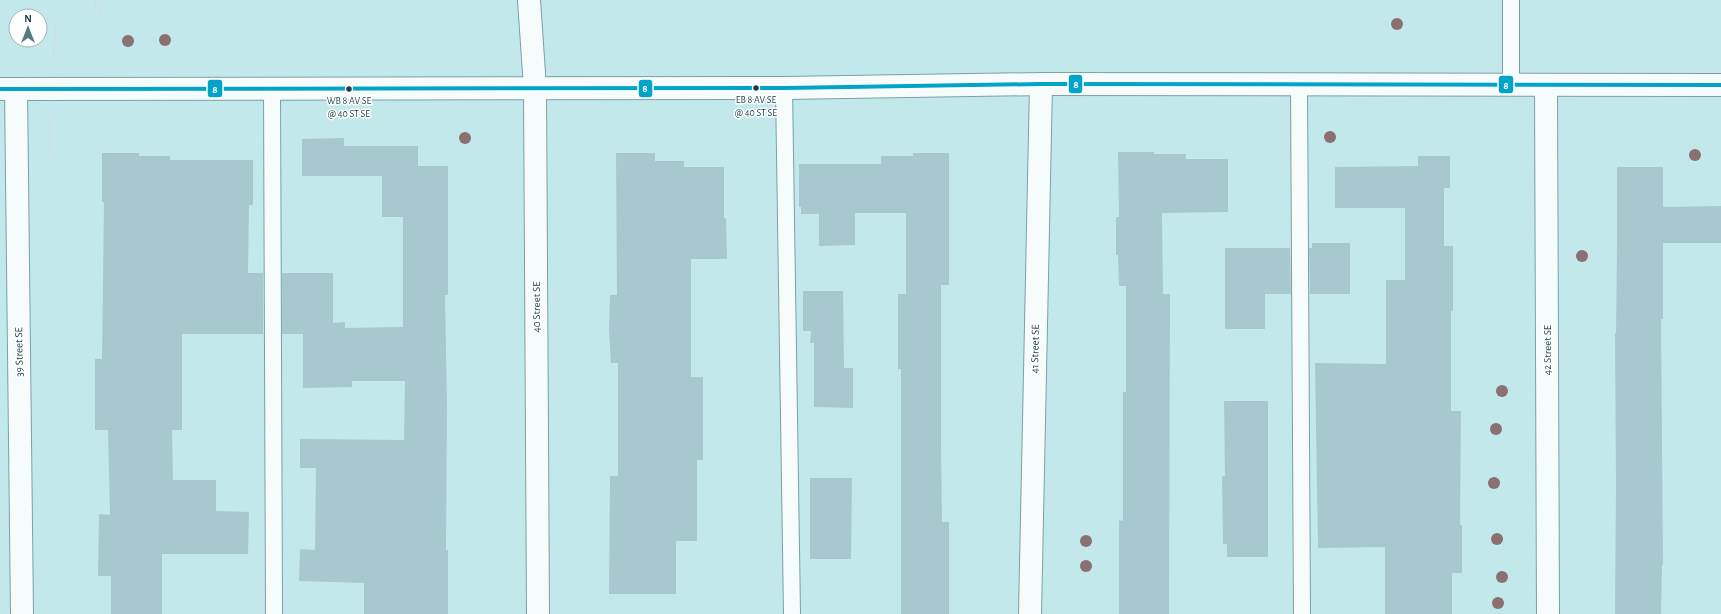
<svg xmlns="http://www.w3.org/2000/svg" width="1721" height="614" font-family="'Alegreya Sans',sans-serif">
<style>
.building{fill:#a8c8d0}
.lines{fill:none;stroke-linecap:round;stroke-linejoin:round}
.service-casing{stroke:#7ca0a4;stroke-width:18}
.minor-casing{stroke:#7ca0a4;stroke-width:24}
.tertiary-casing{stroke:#7ca0a4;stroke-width:24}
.path{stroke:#d0dddf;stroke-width:2.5;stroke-dasharray:3 2;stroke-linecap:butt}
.service{stroke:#f6fcfc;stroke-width:16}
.minor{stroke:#f6fcfc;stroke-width:22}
.tertiary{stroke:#f6fcfc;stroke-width:22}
.bus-1-casing{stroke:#fff;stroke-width:7}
.bus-1{stroke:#01a4c7;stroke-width:4}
.tree{fill:#8b7072}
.bus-dot{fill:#1a3f44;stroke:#fff;stroke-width:1.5}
.labels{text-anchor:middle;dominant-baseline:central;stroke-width:3;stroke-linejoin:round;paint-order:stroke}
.bus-label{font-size:10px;fill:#1a3f44;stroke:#fff}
.street-label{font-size:11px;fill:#1a3f44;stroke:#fff}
.line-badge{stroke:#fff;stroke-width:1.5}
.badge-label{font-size:11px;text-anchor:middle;font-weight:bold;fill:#fff}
</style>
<rect width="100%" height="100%" fill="#c2e8ec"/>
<g class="building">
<polygon points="344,138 344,146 418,146 418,166 448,166 448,295 445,295 447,405 446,550 448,550 448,614 364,614 364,583 299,581 300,549 315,550 316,468 300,468 300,439 404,440 405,381 352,381 352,387 303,388 303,334 282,334 282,273 333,273 333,323 345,322 345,328 403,327 403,217 382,217 382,176 302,176 302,139"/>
<polygon points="1118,152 1154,152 1154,154 1186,154 1186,159 1228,159 1228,212 1162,213 1163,294 1170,294 1169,614 1119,614 1119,520 1123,521 1123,392 1126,392 1126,286 1119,286 1118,255 1116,255 1116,217 1119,217"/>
<polygon points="102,153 139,153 139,156 170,156 170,160 253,160 253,205 249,205 248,273 263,273 263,334 182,334 182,430 172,430 173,480 216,480 216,511 249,512 248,554 162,554 162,614 111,614 111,576 98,576 99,514 110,515 108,430 95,430 95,359 102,359 104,202 102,202"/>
<polygon points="616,153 655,153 655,161 684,161 684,167 724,167 724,218 726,218 727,259 691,259 691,377 703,377 703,460 697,460 697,541 676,541 676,594 609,594 610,476 618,476 618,363 611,363 609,329 610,295 617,295"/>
<polygon points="913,153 949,153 949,285 941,285 941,447 942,522 949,522 949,614 901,614 901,369 898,369 898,294 906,294 906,213 855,213 855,245 819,246 819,214 801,214 801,207 799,207 799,164 881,164 881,156 913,156"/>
<polygon points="1418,156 1450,156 1450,188 1444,188 1444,246 1453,246 1453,311 1451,311 1451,411 1461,411 1460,525 1462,525 1462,573 1452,573 1452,614 1385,614 1385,547 1318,548 1315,363 1386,364 1386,280 1405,280 1405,208 1335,208 1335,167 1418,166"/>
<polygon points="1617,167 1663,167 1663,207 1721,206 1721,243 1663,243 1663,319 1661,319 1663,565 1662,565 1661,614 1615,614 1616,483 1615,333 1616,333 1617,250"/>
<polygon points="1312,243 1350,243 1350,294 1310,294 1309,248 1312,248"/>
<polygon points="1225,248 1290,248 1291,294 1265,294 1265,329 1225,329"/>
<polygon points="803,291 843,291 844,368 853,368 853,408 814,407 814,343 810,343 811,331 803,331"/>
<polygon points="1224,401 1268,401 1268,557 1227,557 1227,544 1223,544 1222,476 1225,476"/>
<polygon points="810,478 852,478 851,559 810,559"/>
</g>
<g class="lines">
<g class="service-casing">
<g id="service">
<polyline points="1299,83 1302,614"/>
<polyline points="1511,86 1511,0"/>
<polyline points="272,88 274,614"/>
<polyline points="784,88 792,614"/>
</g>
</g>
<g class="minor-casing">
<g id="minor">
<polyline points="529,0 535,88 538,614"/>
<polyline points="1546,86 1548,614"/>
<polyline points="16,89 22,614"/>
<polyline points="1030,614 1041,84"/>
</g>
</g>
<g class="tertiary-casing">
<polyline id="tertiary" points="0,89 784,88 1041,84 1721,85"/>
</g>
<g class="path">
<polyline points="94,0 103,23"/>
<polyline points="53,61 56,23"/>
<polyline points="50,153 50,118"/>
</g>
<use href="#service" class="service"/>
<use href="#minor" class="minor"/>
<use href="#tertiary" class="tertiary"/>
<g class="bus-1-casing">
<polyline id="bus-1" points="0,89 784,88 1041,84 1721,85"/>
</g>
<use href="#bus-1" class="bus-1"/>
</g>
<g class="tree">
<circle cx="1397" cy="24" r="6"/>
<circle cx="165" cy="40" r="6"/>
<circle cx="128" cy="41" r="6"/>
<circle cx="1330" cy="137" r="6"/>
<circle cx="465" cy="138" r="6"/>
<circle cx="1695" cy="155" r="6"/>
<circle cx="1582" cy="256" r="6"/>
<circle cx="1502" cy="391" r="6"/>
<circle cx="1496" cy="429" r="6"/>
<circle cx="1494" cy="483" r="6"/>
<circle cx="1497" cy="539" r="6"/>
<circle cx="1086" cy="541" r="6"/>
<circle cx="1086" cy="566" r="6"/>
<circle cx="1502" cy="577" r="6"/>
<circle cx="1498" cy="603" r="6"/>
</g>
<g class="bus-dot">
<circle cx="756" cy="88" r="3.5"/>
<circle cx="349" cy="89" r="3.5"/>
</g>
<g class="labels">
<g class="bus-label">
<text x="756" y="100">EB 8 AV SE<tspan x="756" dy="13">@ 40 ST SE</tspan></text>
<text x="349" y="101">WB 8 AV SE<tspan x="349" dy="13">@ 40 ST SE</tspan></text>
</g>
<g class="street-label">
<text transform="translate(536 307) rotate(-90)">40 Street SE</text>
<text transform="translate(1035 349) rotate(-89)">41 Street SE</text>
<text transform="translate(1547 350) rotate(-90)">42 Street SE</text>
<text transform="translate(19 352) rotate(-91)">39 Street SE</text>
</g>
</g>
<g class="line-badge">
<rect x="1068" y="74" width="15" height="20" rx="4" fill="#01a4c7"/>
<rect x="1498" y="75" width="16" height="19" rx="4" fill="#01a4c7"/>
<rect x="638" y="79" width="15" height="19" rx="4" fill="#01a4c7"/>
<rect x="207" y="79" width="16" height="19" rx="4" fill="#01a4c7"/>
</g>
<g class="badge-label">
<text x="1076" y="88">8</text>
<text x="1506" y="89">8</text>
<text x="645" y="92">8</text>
<text x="215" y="93">8</text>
</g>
<g transform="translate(28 28)"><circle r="19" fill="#ffffff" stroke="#a3b2b4"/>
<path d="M0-3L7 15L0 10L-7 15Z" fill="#557a7f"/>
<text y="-6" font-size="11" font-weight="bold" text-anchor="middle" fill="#1a3f44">N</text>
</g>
</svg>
